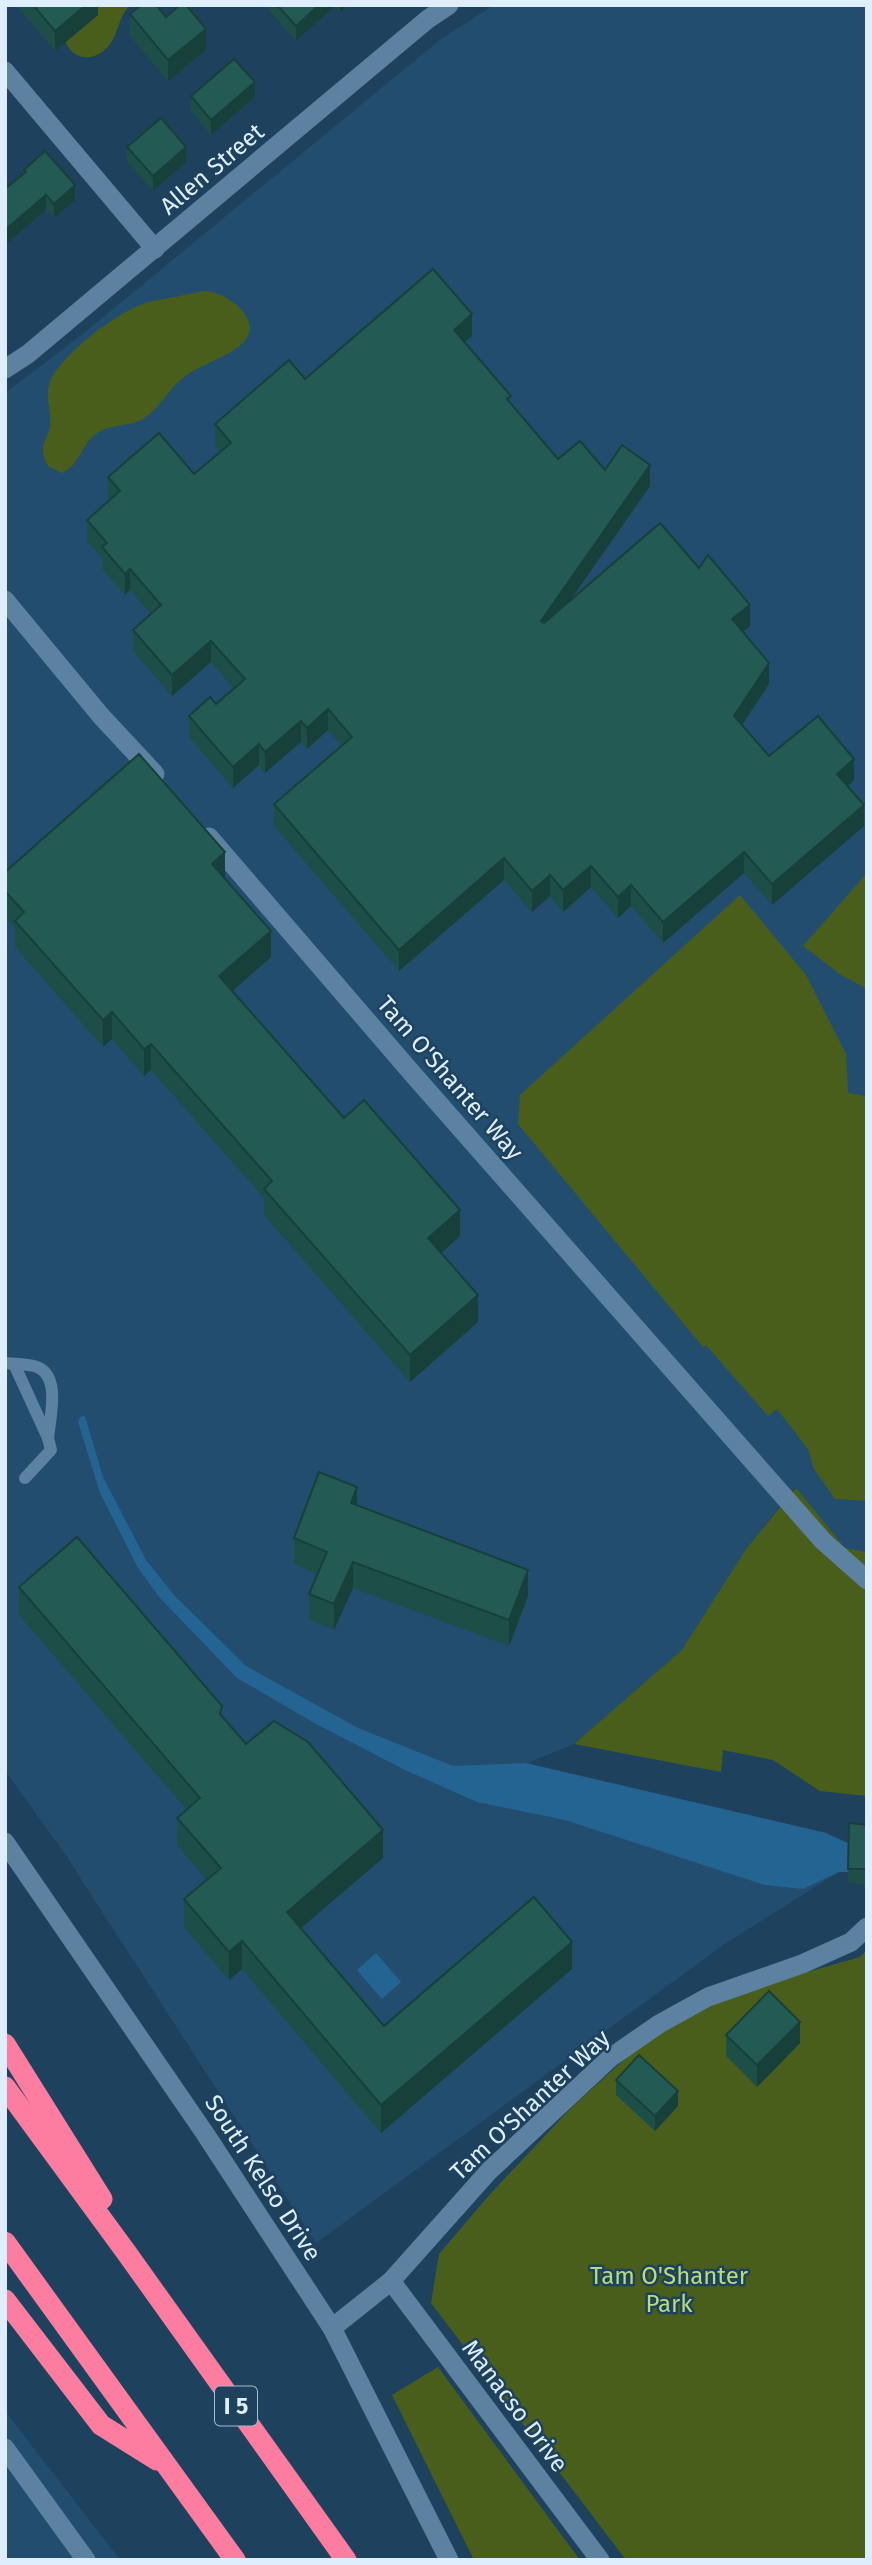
<svg xmlns="http://www.w3.org/2000/svg" width="872" height="2565" font-family="'Fira Sans',sans-serif">
<style>
.built{fill:#234d6f}
.green{fill:#4a5e1b}
.water{fill:#246492}
.lines{fill:none;stroke-linecap:round;stroke-linejoin:round}
.service{stroke:#5d82a1;stroke-width:12}
.minor{stroke:#5d82a1;stroke-width:19}
.tertiary{stroke:#5d82a1;stroke-width:19}
.secondary{stroke:#5d82a1;stroke-width:19}
.motorway{stroke:#fc7da0;stroke-width:21}
.wall{fill:#1e4e48}
.shaded-wall{fill:#18403b}
.building{fill:#235b54;stroke:#18403b;stroke-width:2}
.labels{text-anchor:middle;dominant-baseline:central;stroke-width:5;stroke-linejoin:round;paint-order:stroke}
.shield{fill:#1e425e;stroke:#a4bacd;stroke-width:2}
.shield-label{font-size:23px;font-weight:bold;fill:#deeefc}
.street-label{font-size:24px;fill:#deeefc;stroke:#1e425e}
.park-label{font-size:24px;fill:#badb7a;stroke:#1e425e}
</style>
<rect width="100%" height="100%" fill="#1e425e"/>
<g class="built">
<polygon points="494,5 867,5 867,1552 845,1548 795,1488 746,1549 683,1650 574,1744 527,1763 826,1833 850,1872 839,1872 723,1945 316,2243 61,1848 5,1771 5,393 84,333 441,39"/>
<polygon points="5,2411 120,2560 5,2560"/>
</g>
<g class="green">
<path d="M57 5H130C118 17 119 32 110 44 96 63 71 62 64 38 60 28 60 16 57 5Z"/>
<path d="M202 291C216 291 230 298 240 308 275 347 206 359 184 377 168 389 160 408 143 419 129 427 110 424 97 433 81 444 80 465 62 473L48 466C36 444 48 443 50 425 52 410 44 398 50 382 60 355 121 309 149 302 167 298 184 296 202 291Z"/>
<polygon points="867,873 867,989 841,975 803,946"/>
<polygon points="740,895 806,975 846,1054 848,1093 867,1096 867,1501 835,1499 814,1469 808,1449 777,1409 768,1416 706,1345 703,1347 518,1124 520,1095"/>
<polygon points="796,1488 845,1548 867,1552 867,1796 820,1791 773,1760 723,1750 721,1772 574,1744 682,1650 746,1549"/>
<polygon points="867,1950 867,2549 865,2560 626,2560 431,2303 439,2254 491,2193 573,2106 647,2039 741,1991 860,1957"/>
<polygon points="438,2367 571,2548 580,2560 474,2560 392,2395"/>
</g>
<g class="water">
<polygon points="85,1416 103,1477 146,1560 174,1595 246,1666 358,1728 453,1766 525,1763 826,1833 850,1844 850,1872 839,1872 803,1889 765,1885 565,1820 477,1802 405,1770 318,1725 237,1678 160,1598 138,1568 100,1493 78,1422 80,1417"/>
<polygon points="376,1953 401,1982 382,1999 357,1970"/>
</g>
<g class="lines">
<g class="service">
<path d="M5 1363C14 1364 25 1364 34 1366 62 1373 50 1417 48 1438"/>
<polyline points="14,1364 48,1438 51,1450 25,1478"/>
</g>
<g class="minor">
<polyline points="5,71 155,249"/>
<polyline points="5,600 101,716 155,774"/>
<polyline points="209,837 411,1072 823,1541 867,1580"/>
<polyline points="391,2281 489,2171 610,2058 659,2024 708,1997 802,1964 851,1942 867,1927"/>
<polyline points="5,2448 86,2560"/>
</g>
<g class="tertiary">
<polyline points="5,369 28,354 428,19 449,5"/>
<polyline points="332,2328 391,2281 600,2560"/>
</g>
<polyline class="secondary" points="5,1842 206,2135 332,2328 449,2560"/>
<g class="motorway">
<polyline points="5,2044 102,2199"/>
<polyline points="5,2087 126,2252 346,2560"/>
<polyline points="5,2242 235,2560"/>
<polyline points="5,2300 101,2425 157,2460"/>
</g>
</g>
<g class="wall">
<polygon points="16,5 98,5 98,15 55,51"/>
<polygon points="268,5 349,5 340,13 334,7 296,41 268,9"/>
<polygon points="130,14 166,17 206,50 168,81 130,36"/>
<polygon points="191,96 255,97 211,135 191,111"/>
<polygon points="127,147 186,162 153,191 127,161"/>
<polygon points="24,170 75,200 54,218 46,210 24,173"/>
<polygon points="472,336 464,342 511,404 558,459 605,470 650,486 569,602 750,626 743,632 769,684 742,725 769,756 854,780 848,786 864,826 772,905 744,873 663,943 631,906 618,918 591,887 563,912 550,896 532,912 504,880 399,971 274,826 274,804 342,746 328,730 307,749 301,742 265,773 259,765 233,788 189,737 189,716 216,704 234,689 211,662 172,696 133,651 133,630 151,614 130,590 125,595 102,569 102,558 87,541 87,520 110,500 108,498 108,477 194,474 220,452 215,445 215,424 305,379"/>
<polygon points="5,872 225,879 271,957 232,991 344,1118 460,1236 441,1253 478,1322 410,1382 264,1215 264,1198 151,1070 144,1076 112,1039 103,1047 15,947 15,928 5,917"/>
<polygon points="357,1506 528,1596 509,1646 353,1588 334,1630 309,1620 309,1594 317,1574 294,1564 294,1538"/>
<polygon points="19,1587 222,1717 246,1744 383,1858 301,1928 384,2026 572,1969 381,2133 242,1969 229,1980 184,1927 184,1899 207,1880 177,1845 177,1818 187,1810 19,1615"/>
<polygon points="849,1823 867,1825 867,1884 848,1883"/>
<polygon points="726,2035 800,2043 757,2087 726,2056"/>
<polygon points="616,2080 678,2106 655,2131 616,2095"/>
</g>
<g class="shaded-wall">
<polygon points="86,5 98,5 98,15 55,51 55,31"/>
<polygon points="319,5 334,5 334,7 296,41 296,26"/>
<polygon points="340,5 349,5 340,13"/>
<polygon points="206,29 206,50 168,81 168,60"/>
<polygon points="255,82 255,97 211,135 211,120"/>
<polygon points="186,147 186,162 153,191 153,176"/>
<polygon points="75,185 75,200 54,218 54,204"/>
<polygon points="46,195 46,210 5,245 5,230"/>
<polygon points="472,314 472,336 454,351 454,330"/>
<polygon points="650,465 650,486 541,642 541,621"/>
<polygon points="130,569 130,590 125,595 125,574"/>
<polygon points="750,605 750,626 732,640 732,619"/>
<polygon points="211,641 211,662 172,696 172,675"/>
<polygon points="769,663 769,684 734,737 734,716"/>
<polygon points="328,709 328,730 307,749 307,728"/>
<polygon points="301,721 301,742 265,773 265,752"/>
<polygon points="259,744 259,765 233,788 233,767"/>
<polygon points="854,759 854,780 837,795 837,774"/>
<polygon points="864,805 864,826 772,905 772,884"/>
<polygon points="225,852 225,879 212,864"/>
<polygon points="744,852 744,873 663,943 663,922"/>
<polygon points="504,858 504,880 399,971 399,950"/>
<polygon points="591,866 591,887 563,912 563,890"/>
<polygon points="550,875 550,896 532,912 532,891"/>
<polygon points="631,885 631,906 618,918 618,897"/>
<polygon points="271,931 271,957 219,1003 219,976"/>
<polygon points="112,1012 112,1039 103,1047 103,1020"/>
<polygon points="151,1044 151,1070 144,1076 144,1049"/>
<polygon points="460,1210 460,1236 428,1265 428,1238"/>
<polygon points="478,1295 478,1322 410,1382 410,1355"/>
<polygon points="357,1487 357,1513 351,1503"/>
<polygon points="353,1562 353,1588 334,1630 334,1604"/>
<polygon points="528,1570 528,1596 509,1646 509,1620"/>
<polygon points="383,1830 383,1858 287,1940 287,1912"/>
<polygon points="242,1941 242,1969 229,1980 229,1952"/>
<polygon points="572,1942 572,1969 381,2133 381,2105"/>
<polygon points="800,2022 800,2043 757,2087 757,2065"/>
<polygon points="678,2091 678,2106 655,2131 655,2116"/>
</g>
<g class="building">
<polygon points="33,5 86,5 55,31"/>
<polygon points="141,5 156,5 166,17 180,5 186,5 206,29 168,60 130,14"/>
<polygon points="277,5 319,5 296,26"/>
<polygon points="234,59 255,82 211,120 191,96"/>
<polygon points="161,118 186,147 153,176 127,147"/>
<polygon points="45,151 75,185 54,204 46,195 5,230 5,189 26,172 24,170"/>
<polygon points="433,269 472,314 454,330 511,396 507,399 558,459 580,441 605,470 622,445 650,465 541,621 544,623 660,523 699,568 708,555 750,605 732,619 769,663 734,716 769,756 818,716 854,759 837,774 864,805 772,884 744,852 663,922 631,885 618,897 591,866 563,890 550,875 532,891 504,858 399,950 274,804 352,737 328,709 307,728 301,721 265,752 259,744 233,767 189,716 210,697 216,704 245,679 211,641 172,675 133,630 161,605 130,569 125,574 102,547 107,543 87,520 120,491 108,477 159,433 194,474 231,443 215,424 289,360 305,379"/>
<polygon points="139,754 225,852 212,864 271,931 219,976 344,1118 364,1100 460,1210 428,1238 478,1295 410,1355 264,1189 272,1181 151,1044 144,1049 112,1012 103,1020 15,921 24,912 5,891 5,872"/>
<polygon points="319,1472 357,1487 351,1503 528,1570 509,1620 353,1562 334,1604 309,1594 327,1552 294,1538"/>
<polygon points="77,1537 222,1706 220,1714 246,1744 274,1721 308,1742 383,1830 287,1912 384,2026 534,1897 572,1942 381,2105 242,1941 229,1952 184,1899 221,1868 177,1818 200,1798 19,1587"/>
<polygon points="849,1823 867,1825 867,1869 848,1869"/>
<polygon points="769,1991 800,2022 757,2065 726,2035"/>
<polygon points="639,2055 678,2091 655,2116 616,2080"/>
</g>
<g class="labels">
<rect class="shield" x="215" y="2386.5" width="42" height="39" rx="5"/>
<g class="shield-label">
<text x="236" y="2406">I 5</text>
</g>
<g class="street-label">
<text transform="translate(212 169) rotate(-40)">Allen Street</text>
<text transform="translate(450 1078) rotate(49)">Tam O'Shanter Way</text>
<text transform="translate(530 2105) rotate(-43)">Tam O'Shanter Way</text>
<text transform="translate(263 2178) rotate(57)">South Kelso Drive</text>
<text transform="translate(515 2406) rotate(53)">Manacso Drive</text>
</g>
<g class="park-label">
<text x="669" y="2276">Tam O'Shanter<tspan x="669" dy="28">Park</tspan></text>
</g>
</g>
<rect width="872" height="2565" fill="none" stroke="#deeefc" stroke-width="14"/>
</svg>
